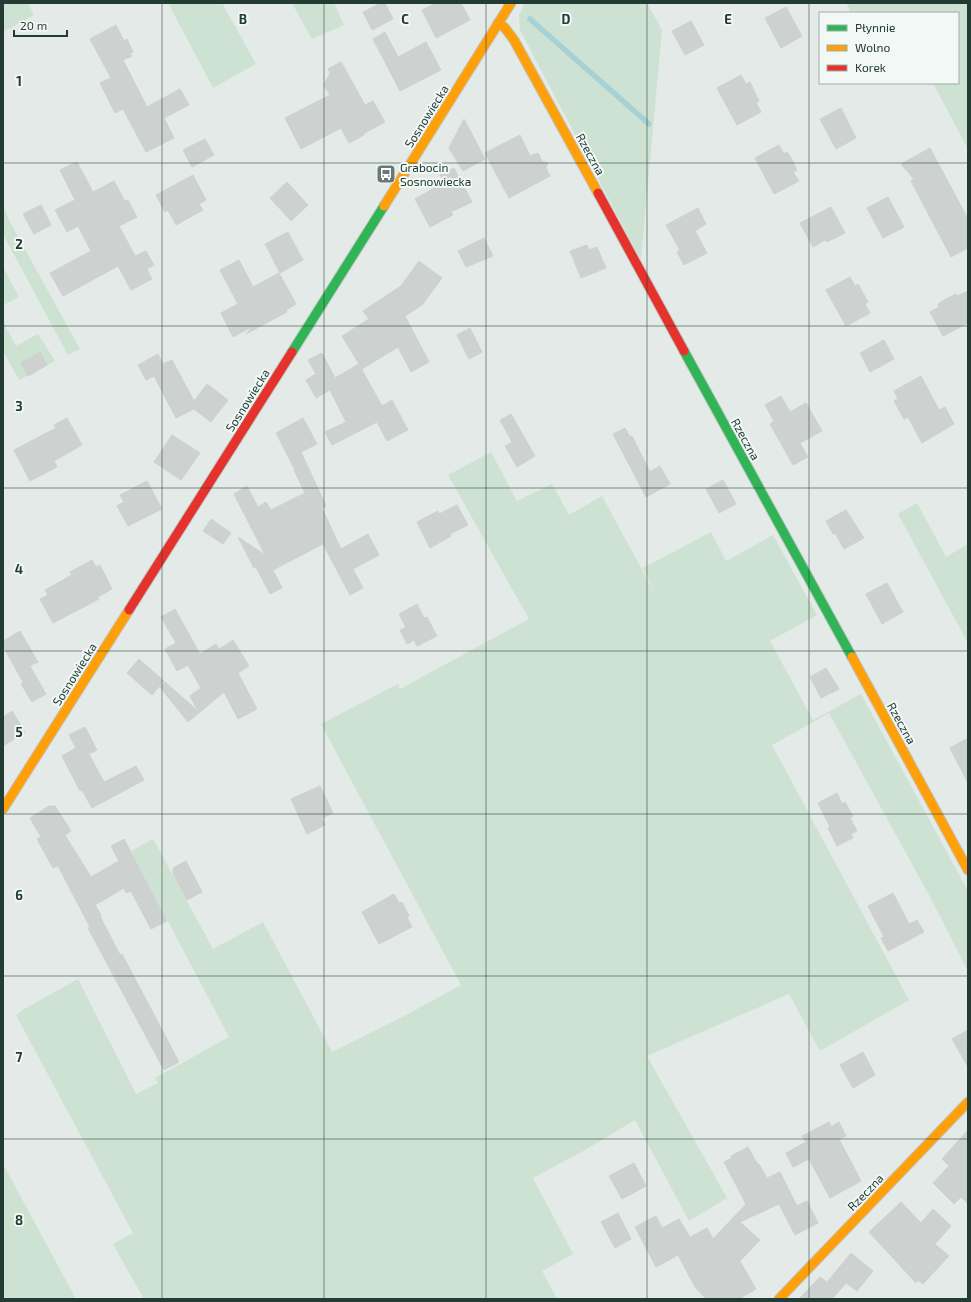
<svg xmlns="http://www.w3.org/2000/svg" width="971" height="1302" font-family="'Exo 2',sans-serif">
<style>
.green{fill:#cde2d3}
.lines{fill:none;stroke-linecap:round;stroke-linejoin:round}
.stream{stroke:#a6d2d6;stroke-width:5.5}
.building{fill:#cdd2d0;stroke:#cdd2d0}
.fast-casing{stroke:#bfc7c4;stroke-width:11}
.slow-casing{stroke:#bfc7c4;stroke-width:11}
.jam-casing{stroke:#bfc7c4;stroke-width:11}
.fast{stroke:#30b455;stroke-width:9}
.slow{stroke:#ff9f0a;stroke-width:9}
.jam{stroke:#e5322d;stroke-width:9}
.grid{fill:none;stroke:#223c34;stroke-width:1;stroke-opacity:0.55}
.labels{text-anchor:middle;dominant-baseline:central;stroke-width:4;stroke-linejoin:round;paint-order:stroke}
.street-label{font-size:12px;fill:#223c34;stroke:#f2f8f5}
.poi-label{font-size:12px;fill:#223c34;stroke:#f2f8f5;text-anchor:start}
.grid-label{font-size:13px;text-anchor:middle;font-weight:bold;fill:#223c34;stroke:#f2f8f5;stroke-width:4;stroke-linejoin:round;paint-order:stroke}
</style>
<rect width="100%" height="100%" fill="#e4eae7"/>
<g class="green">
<polygon points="3,3 28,3 34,15 3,32"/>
<polygon points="168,3 222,3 256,64 213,88"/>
<polygon points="292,3 334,3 344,25 312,39"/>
<polygon points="525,3 647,3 662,30 641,260 520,30 519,15"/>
<polygon points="846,3 968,3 968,149 933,83 958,83 958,13 851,13"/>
<polygon points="3,206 10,222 80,349 68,355 3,234"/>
<polygon points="3,267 19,297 3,305"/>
<polygon points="3,322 16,346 38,334 55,361 19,380 3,351"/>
<polygon points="491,452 517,501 552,484 569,515 602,496 657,597 643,568 711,532 726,561 773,535 817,615 770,641 813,720 861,694 968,891 968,971 929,895 829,713 772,745 909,1000 820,1051 789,994 647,1056 727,1198 689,1221 635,1120 585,1150 533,1178 573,1254 542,1271 557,1299 144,1299 113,1244 133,1233 16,1015 26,1008 78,979 136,1094 158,1083 155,1078 229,1037 131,851 153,839 213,949 263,922 332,1052 408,1014 461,985 321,724 398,684 400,689 529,619 448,475"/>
<polygon points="917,503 946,557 968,544 968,643 898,514"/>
<polygon points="3,1164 76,1299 3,1299"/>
</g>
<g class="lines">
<polyline class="stream" points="530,19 649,124"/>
</g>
<g class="building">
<polygon points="381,3 385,3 393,19 372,30 363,12"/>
<polygon points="436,3 461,3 470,20 436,38 422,10"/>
<polygon points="786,7 802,36 781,48 765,18"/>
<polygon points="691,21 704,45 685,55 672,31"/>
<polygon points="116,25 124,41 127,39 133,52 130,53 132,56 123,60 147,107 180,89 189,105 164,118 174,138 146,152 123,109 115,113 100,83 111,78 90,39"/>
<polygon points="385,32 398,57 426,42 441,70 400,91 373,39"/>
<polygon points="341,62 365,105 373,101 385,122 363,134 364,135 349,143 341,128 301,149 285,118 330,95 324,85 330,73 328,69"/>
<polygon points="741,75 746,84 750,82 759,101 756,103 761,112 737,125 717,88"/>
<polygon points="841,108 856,138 836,149 820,119"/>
<polygon points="464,119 485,159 463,171 449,148"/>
<polygon points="520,135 530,156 538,153 542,161 548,163 546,168 550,176 509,198 485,153"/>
<polygon points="205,139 214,155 192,167 183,150"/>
<polygon points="779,145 784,154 787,152 791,158 797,170 793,172 799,181 774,194 755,158"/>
<polygon points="930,148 968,219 968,248 951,257 911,181 914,179 901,164"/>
<polygon points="77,162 93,192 114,181 125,201 128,200 137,217 119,226 135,256 146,251 154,265 147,269 152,279 131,290 118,266 63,296 50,273 91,251 78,226 67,232 55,210 75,200 60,170"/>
<polygon points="454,168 472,202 451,212 453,215 430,227 415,199 438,186 437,185 444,181 440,175"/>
<polygon points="193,175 206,200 199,204 203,210 176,225 168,210 165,212 156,195"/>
<polygon points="287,182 308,205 291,221 270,198"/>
<polygon points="888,197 904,227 883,238 867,208"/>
<polygon points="41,205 51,225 34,234 23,214"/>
<polygon points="831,207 845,233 827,242 825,240 813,247 800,223"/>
<polygon points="698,208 706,224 695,231 707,253 684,265 677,252 680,250 666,225"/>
<polygon points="288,232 303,260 280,273 265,244"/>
<polygon points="484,238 493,256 466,267 458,251"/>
<polygon points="587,245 589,250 597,247 606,268 581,278 570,251"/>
<polygon points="239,260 253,287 279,273 296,304 286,310 287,312 246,334 253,326 233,337 221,313 238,304 220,270"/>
<polygon points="419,261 442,278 422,305 405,316 429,362 411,372 398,347 362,369 361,368 382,406 392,400 408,430 387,441 377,422 332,445 325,432 346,422 330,390 316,398 306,380 316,374 308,360 322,353 335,378 359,364 342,336 369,319 363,311 401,286"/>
<polygon points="850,277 855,286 858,284 868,302 865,304 870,313 846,326 826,290"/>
<polygon points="968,291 968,323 943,336 930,312 939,307 938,304 946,299 956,294 957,296"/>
<polygon points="470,328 482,352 469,359 457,335"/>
<polygon points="884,340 894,359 870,372 860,353"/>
<polygon points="40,352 47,365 28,376 21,363"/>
<polygon points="158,354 163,364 172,360 194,401 207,384 228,400 211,422 194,409 176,418 154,376 146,380 138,365"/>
<polygon points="921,376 939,410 945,407 954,424 922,443 908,417 904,419 894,401 898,399 894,391"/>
<polygon points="781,396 790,412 806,403 822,431 800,443 808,457 793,465 770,424 774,421 765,405"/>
<polygon points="511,414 535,456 517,467 505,446 512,442 500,420"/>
<polygon points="67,418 82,445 54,461 57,467 30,481 14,450 56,428 54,425"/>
<polygon points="303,418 317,444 301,452 326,506 322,508 341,549 368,534 379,555 353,569 363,588 350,595 323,544 273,570 282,588 270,594 256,567 254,568 238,537 265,555 234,494 247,486 258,507 266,502 271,510 305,493 294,470 295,470 276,433"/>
<polygon points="625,428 630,437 632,436 649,470 651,471 660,466 670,484 646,497 613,434"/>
<polygon points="172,435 200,453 181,480 154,462"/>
<polygon points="723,480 736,504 719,513 706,489"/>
<polygon points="147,481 162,509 128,526 117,506 124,502 120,495"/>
<polygon points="457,505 468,525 450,534 451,536 430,548 417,522 438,511 439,514"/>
<polygon points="846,510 864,538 844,549 835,533 833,534 826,521"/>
<polygon points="211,519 231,533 223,544 203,531"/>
<polygon points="92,560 96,567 100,565 112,589 98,597 99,599 53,623 40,599 48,595 45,590 72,575 70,572"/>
<polygon points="887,583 903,612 882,624 866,594"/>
<polygon points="417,604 424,618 427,617 437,636 417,646 414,640 407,644 400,630 406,627 399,614"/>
<polygon points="175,609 200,654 216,644 219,649 233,640 249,666 238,673 257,709 238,719 224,692 188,722 160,687 165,682 198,711 190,696 201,688 188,665 177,671 165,649 176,643 161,617"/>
<polygon points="20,631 38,662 30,666 46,694 32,702 21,684 23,682 3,646 3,641"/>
<polygon points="139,659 164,681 152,695 127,673"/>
<polygon points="826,668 839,689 821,698 810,677"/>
<polygon points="12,711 25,732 3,746 3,717"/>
<polygon points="85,727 97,750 89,754 104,782 136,766 144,780 92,808 82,790 80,791 62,756 76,748 69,735"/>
<polygon points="968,738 968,783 950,748"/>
<polygon points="320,786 333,813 322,818 325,825 307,834 291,799"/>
<polygon points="837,793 842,804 845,802 853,816 850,818 857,831 851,834 853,838 837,846 828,828 830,827 818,803"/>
<polygon points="49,806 55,806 71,831 65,835 91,877 119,861 111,846 124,839 167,921 151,929 131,891 126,893 124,888 95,905 101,915 100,916 120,955 122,954 179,1062 164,1070 88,928 90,927 58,866 53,868 37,839 41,837 30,818"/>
<polygon points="186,861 202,892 187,900 173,874 173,868"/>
<polygon points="893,893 909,924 917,920 924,932 888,951 881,938 884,937 868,906"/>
<polygon points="394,894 399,903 402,902 409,916 407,917 412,927 379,944 362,912"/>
<polygon points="968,1030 968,1067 952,1039"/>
<polygon points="863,1052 875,1075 853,1088 840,1065"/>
<polygon points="829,1122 831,1127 839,1122 846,1136 839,1139 861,1181 830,1198 809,1159 793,1167 786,1153 806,1142 802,1136"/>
<polygon points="968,1130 968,1204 961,1197 954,1204 933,1183 949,1166 942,1159"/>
<polygon points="748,1147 758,1165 759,1164 767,1178 780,1172 797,1206 807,1201 818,1223 795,1235 779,1204 740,1222 760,1240 740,1261 756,1289 739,1299 706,1299 695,1287 678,1255 656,1267 635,1227 656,1216 662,1228 679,1219 690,1237 707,1228 713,1239 746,1204 724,1162 732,1158 731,1156"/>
<polygon points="634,1163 646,1186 622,1199 609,1176"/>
<polygon points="901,1202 921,1223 933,1209 951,1226 935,1244 949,1256 923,1284 918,1280 916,1283 869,1232"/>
<polygon points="618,1213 631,1239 615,1248 601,1222"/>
<polygon points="851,1253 873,1271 857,1291 846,1283 832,1299 799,1299 820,1277 827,1282"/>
</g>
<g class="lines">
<g class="fast-casing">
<g id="fast">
<polyline points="684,351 852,657"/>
<polyline points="292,352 384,206"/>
</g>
</g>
<g class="slow-casing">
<g id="slow">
<polyline points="498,23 505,28 514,40 598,193"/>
<polyline points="384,206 511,3"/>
<polyline points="852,657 968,870"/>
<polyline points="3,809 129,610"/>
<polyline points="779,1299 968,1102"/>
</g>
</g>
<g class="jam-casing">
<g id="jam">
<polyline points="598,193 684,351"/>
<polyline points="129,610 292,352"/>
</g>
</g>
<use href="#fast" class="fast"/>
<use href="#slow" class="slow"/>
<use href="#jam" class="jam"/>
</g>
<path class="grid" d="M162 3V1299M324 3V1299M486 3V1299M647 3V1299M809 3V1299M3 163H968M3 326H968M3 488H968M3 651H968M3 814H968M3 976H968M3 1139H968"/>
<defs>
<g id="bus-square" transform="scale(1)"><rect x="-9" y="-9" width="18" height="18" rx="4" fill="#667973" stroke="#f2f8f5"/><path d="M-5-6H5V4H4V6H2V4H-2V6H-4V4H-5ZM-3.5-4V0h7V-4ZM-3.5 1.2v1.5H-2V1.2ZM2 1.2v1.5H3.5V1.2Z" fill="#fff"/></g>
</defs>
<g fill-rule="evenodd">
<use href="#bus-square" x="386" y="174"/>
</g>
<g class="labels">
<g class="street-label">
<text transform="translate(426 116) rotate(-58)">Sosnowiecka</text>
<text transform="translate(591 154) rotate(61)">Rzeczna</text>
<text transform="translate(247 400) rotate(-58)">Sosnowiecka</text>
<text transform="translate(746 439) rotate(61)">Rzeczna</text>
<text transform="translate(74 674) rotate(-58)">Sosnowiecka</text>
<text transform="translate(902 723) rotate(61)">Rzeczna</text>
<text transform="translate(865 1192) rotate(-46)">Rzeczna</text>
</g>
<g class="poi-label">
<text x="400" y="167">Grabocin<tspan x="400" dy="14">Sosnowiecka</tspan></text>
</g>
</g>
<g class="grid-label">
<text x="243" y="24">B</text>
<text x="405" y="24">C</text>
<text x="566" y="24">D</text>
<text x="728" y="24">E</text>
<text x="19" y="86">1</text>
<text x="19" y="249">2</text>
<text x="19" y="411">3</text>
<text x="19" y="574">4</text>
<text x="19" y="737">5</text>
<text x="19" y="900">6</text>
<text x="19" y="1062">7</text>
<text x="19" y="1225">8</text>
</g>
<rect width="971" height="1302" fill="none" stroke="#223c34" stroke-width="8"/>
<rect x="819" y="12" width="140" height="72" fill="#f2f8f5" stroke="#9fada8"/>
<rect x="827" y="25" width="20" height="6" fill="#30b455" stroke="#9fada8"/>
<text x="855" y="32" font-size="12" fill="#223c34">Płynnie</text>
<rect x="827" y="45" width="20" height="6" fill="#ff9f0a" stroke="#9fada8"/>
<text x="855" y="52" font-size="12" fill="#223c34">Wolno</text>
<rect x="827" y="65" width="20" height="6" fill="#e5322d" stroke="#9fada8"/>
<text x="855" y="72" font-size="12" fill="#223c34">Korek</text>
<path d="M14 30v6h53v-6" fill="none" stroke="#223c34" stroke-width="2"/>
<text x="20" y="30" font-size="12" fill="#223c34" stroke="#f2f8f5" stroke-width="3" paint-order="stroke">20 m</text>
</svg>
